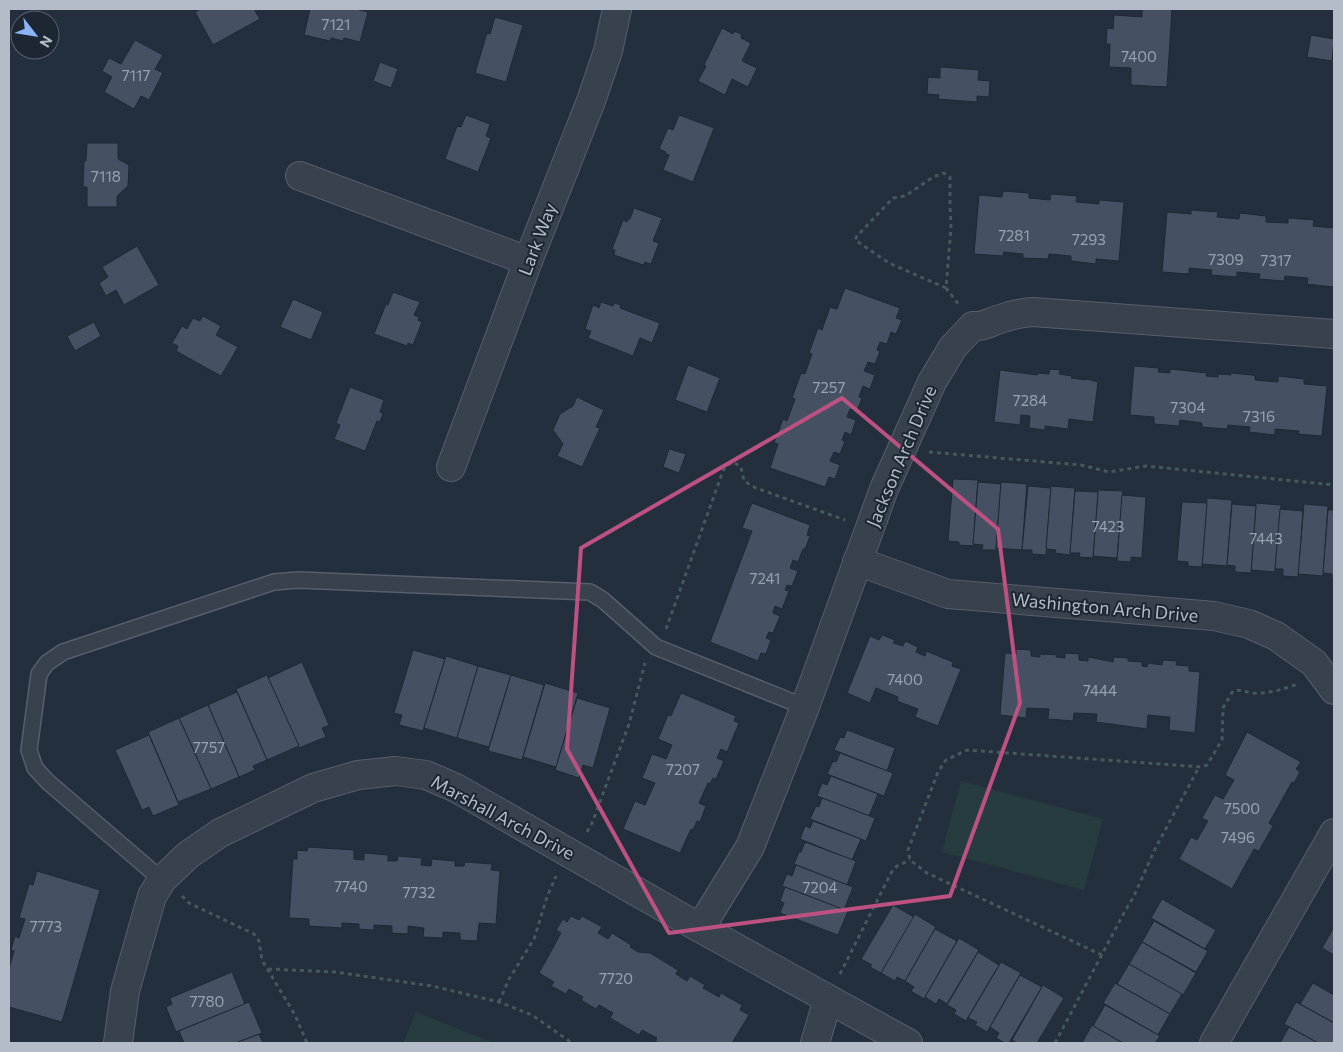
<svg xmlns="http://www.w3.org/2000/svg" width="1343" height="1052" font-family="Commissioner,sans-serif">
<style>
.green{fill:#263c3f}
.building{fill:#455162;stroke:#1f2835}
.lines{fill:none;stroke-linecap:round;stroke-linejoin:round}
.lane-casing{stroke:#565f6c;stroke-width:18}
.street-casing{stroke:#565f6c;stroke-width:30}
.path{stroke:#44595c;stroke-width:3;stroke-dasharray:4 4;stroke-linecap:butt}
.lane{stroke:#38414e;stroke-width:15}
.street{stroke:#38414e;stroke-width:28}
.marked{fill:none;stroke:#bd5182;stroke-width:4;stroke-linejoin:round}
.labels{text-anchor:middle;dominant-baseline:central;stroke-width:4;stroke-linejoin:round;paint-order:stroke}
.number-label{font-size:15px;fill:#98a1af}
.street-label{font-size:18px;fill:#b4bcc9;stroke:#1d2633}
</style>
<rect width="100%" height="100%" fill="#242f3e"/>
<g class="green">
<polygon points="961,781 1103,819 1084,890 942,852"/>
<polygon points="416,1012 494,1043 403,1043"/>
</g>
<g class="building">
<polygon points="201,9 254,9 260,19 213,45 195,12"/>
<polygon points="310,9 356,9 368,12 360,42 344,38 343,41 331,38 330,41 304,35"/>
<polygon points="1142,9 1172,9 1167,87 1131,85 1131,68 1109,67 1110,44 1106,44 1107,28 1113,29 1114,15 1142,17"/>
<polygon points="495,17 523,25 506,82 475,73 487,33 490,34"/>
<polygon points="722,28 733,34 735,31 742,35 741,38 751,43 742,61 757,68 748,87 732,79 725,95 698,81 706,66 704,65"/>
<polygon points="1311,35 1334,39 1332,61 1307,57"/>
<polygon points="135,40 163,55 155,69 163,73 149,100 141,96 134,109 104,92 112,77 102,71 109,58 121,64"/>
<polygon points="380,62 398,69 391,88 373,81"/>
<polygon points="940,67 979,70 978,80 990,81 989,97 977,96 977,102 938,99 939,95 927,94 928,77 940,78"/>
<polygon points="466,115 490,124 486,136 491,138 478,172 445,159 457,126 461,127"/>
<polygon points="679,115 714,128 693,182 663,170 669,155 665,154 666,152 659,149 668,128 673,130"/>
<polygon points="87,143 118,143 118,159 129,165 128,186 117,196 117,207 87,207 87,187 83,187 84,161 86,161"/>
<polygon points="1003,191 1029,193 1029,198 1050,200 1051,194 1077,196 1076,202 1099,204 1099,200 1124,202 1119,261 1096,259 1096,264 1071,261 1071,256 1049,254 1048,259 1023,258 1023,254 1004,252 1003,256 974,254 979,195 1002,197"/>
<polygon points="634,208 662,218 653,241 659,243 651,264 645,262 643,265 614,255 615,250 612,249 623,220 627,222 628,219 630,219"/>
<polygon points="1191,210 1218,212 1217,217 1239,219 1240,213 1266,216 1266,222 1288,223 1288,218 1314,220 1313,226 1334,228 1334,281 1333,287 1307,284 1308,278 1285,276 1284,281 1259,279 1260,274 1237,272 1237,277 1211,275 1212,270 1189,268 1189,274 1162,272 1167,212 1191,214"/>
<polygon points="137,246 159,285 124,305 116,290 106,296 99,283 108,277 102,267"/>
<polygon points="845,288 900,308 896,318 902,320 896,334 891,332 887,344 880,342 877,350 880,351 875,364 868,362 864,371 875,375 870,389 863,386 859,397 862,398 857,411 850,409 847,417 856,420 851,435 845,432 842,440 845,441 840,454 834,452 830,461 840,465 835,479 829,477 825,487 770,468 778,444 774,443 783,419 787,421 795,399 792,398 801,373 805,374 812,354 809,353 818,328 822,330 830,307 837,309"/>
<polygon points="393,292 420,302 414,315 419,317 418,320 422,322 413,345 408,343 407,346 374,334 386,304 388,305"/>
<polygon points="293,299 323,312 311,340 280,327"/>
<polygon points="601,302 613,306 614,303 621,305 620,308 660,323 652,343 640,338 633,356 588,338 591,331 585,329 593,305 599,308"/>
<polygon points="203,316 221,326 216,335 238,347 221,376 176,351 178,346 172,343 182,326 187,329 193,318 200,321"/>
<polygon points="94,322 101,336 75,351 67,336"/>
<polygon points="688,365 720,378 707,412 675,400"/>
<polygon points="1134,366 1159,368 1158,372 1170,373 1170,369 1207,373 1206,376 1218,377 1218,374 1231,375 1231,373 1252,375 1255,376 1255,380 1278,382 1278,376 1304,379 1304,384 1327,386 1322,436 1298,434 1299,431 1275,429 1275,435 1249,432 1250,427 1228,425 1227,429 1202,427 1202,423 1180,420 1179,426 1154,424 1154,417 1130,415"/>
<polygon points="1050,369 1060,370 1059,374 1072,376 1071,378 1086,380 1087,379 1098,382 1093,422 1069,419 1068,429 1045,426 1045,430 1029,428 1030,416 1021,415 1020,425 994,422 1000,370 1037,375 1038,373 1049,374"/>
<polygon points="350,387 384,400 380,412 383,413 380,422 377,421 365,451 334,439 340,425 336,423"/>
<polygon points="577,397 604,410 596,427 600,428 582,467 557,456 563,444 553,430 560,414 573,406"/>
<polygon points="669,449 686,454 679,473 663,467"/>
<polygon points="953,479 978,480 973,546 959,545 959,542 948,541"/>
<polygon points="978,482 1001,484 996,550 982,550 983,545 973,544"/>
<polygon points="1001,482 1027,484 1022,550 996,548"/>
<polygon points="1028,486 1051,488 1046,555 1032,554 1032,550 1022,550"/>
<polygon points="1051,486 1075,488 1070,555 1055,553 1056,550 1046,549"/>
<polygon points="1098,490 1123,491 1117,558 1093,556"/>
<polygon points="1075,491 1098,492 1093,558 1079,557 1080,553 1070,553"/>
<polygon points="1122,495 1146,497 1142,558 1131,557 1131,562 1117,561"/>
<polygon points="1207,498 1232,500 1227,566 1202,564"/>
<polygon points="1182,502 1207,503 1202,567 1188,566 1188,562 1177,561"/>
<polygon points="752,503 810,525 807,535 810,536 805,549 803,549 798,562 793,560 790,568 798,571 792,586 787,585 785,590 789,591 782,609 775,606 773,613 780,616 773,633 769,632 766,638 771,640 766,654 761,653 758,661 710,642 752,531 742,528"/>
<polygon points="1256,503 1281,505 1275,572 1251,570"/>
<polygon points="1232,504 1256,506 1251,573 1235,572 1235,566 1227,565"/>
<polygon points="1304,504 1328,506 1323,576 1298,574"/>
<polygon points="1280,509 1303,511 1298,577 1283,576 1283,569 1275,569"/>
<polygon points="1328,510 1334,510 1334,579 1332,579 1332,574 1323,573"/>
<polygon points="882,635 895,640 893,643 903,646 905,641 918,647 916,652 925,656 926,651 953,662 952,666 961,669 938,726 915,717 918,709 897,701 898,697 876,688 870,703 847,693 870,636 879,640"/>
<polygon points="1016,649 1031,650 1031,656 1040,657 1040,654 1057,655 1056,657 1065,658 1065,653 1079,654 1079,660 1088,661 1088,657 1113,662 1114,657 1128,658 1128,661 1142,662 1142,666 1147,667 1148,663 1162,665 1163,660 1177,661 1176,665 1189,666 1189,671 1200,672 1195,733 1169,730 1170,717 1148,715 1147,729 1096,722 1097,714 1074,713 1073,721 1048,719 1049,709 1027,708 1026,718 1000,715 1005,653 1016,654"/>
<polygon points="413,650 445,659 423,731 399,725 402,715 394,713"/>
<polygon points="446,656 478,666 457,738 424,728"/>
<polygon points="302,662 329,725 322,728 326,737 299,748 268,678"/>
<polygon points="478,666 511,675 489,747 457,738"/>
<polygon points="267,675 299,746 267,760 236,689"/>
<polygon points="511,675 544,685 522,760 488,751"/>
<polygon points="545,683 578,693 556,767 523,757"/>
<polygon points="237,692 267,760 253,766 255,770 239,777 208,705"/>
<polygon points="681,693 736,716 734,721 739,723 727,752 721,749 717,758 724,761 716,779 713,778 710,784 708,783 699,803 706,806 700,822 697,821 693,830 691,829 680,853 623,829 635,801 645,805 655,783 642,778 652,754 666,759 672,745 658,739 668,715 671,716"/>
<polygon points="577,698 610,708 593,768 583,765 579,778 555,770"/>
<polygon points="208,705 239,777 211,789 179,718"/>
<polygon points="179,718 211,789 178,802 148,732"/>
<polygon points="847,730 895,748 887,771 834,750 840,737 844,738"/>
<polygon points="1247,732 1301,762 1296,769 1300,772 1294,783 1292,782 1269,823 1273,826 1259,851 1254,849 1232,889 1179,859 1191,837 1197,840 1208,821 1202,818 1215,795 1223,799 1234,780 1225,775"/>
<polygon points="149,735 179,805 153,816 149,807 142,810 115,750"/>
<polygon points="840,753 893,773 884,796 827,774 833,761 836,762"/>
<polygon points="831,776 878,794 869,816 817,796 822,783 827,785"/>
<polygon points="822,798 875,818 866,841 810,819 816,806 819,807"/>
<polygon points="813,821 861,839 852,860 800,839 805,826 810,828"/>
<polygon points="805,842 856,861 847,885 794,864 799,852 801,852"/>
<polygon points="308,847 354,850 354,859 364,860 364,853 388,855 388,861 397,861 398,856 422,858 421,865 431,866 432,859 455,861 455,866 464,866 465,862 492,864 491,870 500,871 496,924 479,923 477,941 460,940 460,933 443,932 443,938 423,937 424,928 408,926 408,934 392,933 392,926 374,925 374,930 359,929 359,924 342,923 342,928 309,926 309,919 289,918 293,859 297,859 297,850 307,851"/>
<polygon points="796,865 853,887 844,910 782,886 787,874 792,876"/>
<polygon points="37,871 100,890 62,1022 9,1007 9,969 14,951 11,950 15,936 19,938 25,919 19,918 29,884 33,885"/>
<polygon points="785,887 848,911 838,935 780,913 784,903 780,901"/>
<polygon points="1162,899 1216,930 1205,949 1151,918"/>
<polygon points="893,905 914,917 881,973 870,967 872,965 861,959"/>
<polygon points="915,914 936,927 905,981 897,977 895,981 881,973"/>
<polygon points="571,916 579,920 582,916 602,927 598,933 608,939 612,933 631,945 630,947 638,952 650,953 678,970 676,974 687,981 690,976 705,985 703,988 719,997 721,993 742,1005 740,1010 749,1015 732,1043 659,1043 655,1041 657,1038 642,1030 639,1035 610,1018 613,1013 599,1005 596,1009 581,1000 583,997 569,989 566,994 551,986 554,982 539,973 561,933 556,930 563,919 567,922"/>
<polygon points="1154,921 1208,951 1196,972 1142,942"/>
<polygon points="1334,927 1334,955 1322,948"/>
<polygon points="935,929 957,941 924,999 911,991 914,987 905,981"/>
<polygon points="959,938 979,950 947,1004 939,999 936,1004 925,997"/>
<polygon points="1142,942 1196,973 1183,995 1129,964"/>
<polygon points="978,952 999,965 966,1021 954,1014 956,1010 947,1005"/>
<polygon points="1001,962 1021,973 987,1032 975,1025 977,1022 968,1018"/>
<polygon points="1129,964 1182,994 1170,1014 1117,984"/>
<polygon points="232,972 245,1004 176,1032 166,1007 172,1004 170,998"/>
<polygon points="1020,975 1042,987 1009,1043 1005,1043 996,1038 999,1033 990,1027"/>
<polygon points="1115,983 1170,1014 1158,1035 1103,1003"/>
<polygon points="1313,983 1334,995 1334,1023 1300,1004"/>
<polygon points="1043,985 1064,998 1037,1043 1017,1043 1012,1040"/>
<polygon points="249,1002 262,1033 236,1043 184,1043 179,1031"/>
<polygon points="1296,1002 1334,1023 1334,1043 1318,1043 1284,1024"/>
<polygon points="1105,1005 1160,1036 1155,1043 1123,1043 1093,1026"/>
<polygon points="1092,1025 1093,1026 1123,1043 1082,1043"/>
<polygon points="1289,1027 1318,1043 1280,1043"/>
<polygon points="259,1034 263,1043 236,1043"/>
</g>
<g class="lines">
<g class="lane-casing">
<polyline id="lane" points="162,880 48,782 35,768 29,750 39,674 47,663 63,652 274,582 298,580 590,592 603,600 656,647 805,707"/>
</g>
<g class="street-casing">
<g id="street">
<polyline points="300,176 528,261"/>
<polyline points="451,467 528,261 591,101 608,51 617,9"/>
<polyline points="857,561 948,594 1214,616 1249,624 1276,636 1314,663 1334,690"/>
<path d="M700 928 750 847 805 707 884 489 932 382 953 347 973 326C984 327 990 322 1000 319 1011 315 1021 313 1033 312L1334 334"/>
<polyline points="118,1043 125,991 152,896 162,880 188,855 220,833 313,788 358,775 396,771 426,775 456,788 700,928 908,1043"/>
<polyline points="815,1043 828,999"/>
<polyline points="1214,1043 1334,833"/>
</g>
</g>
<g class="path">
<polyline points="946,288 889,263 855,240 857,236 893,198 905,196 933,177 944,173 950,177 950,206 951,227 946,288 959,305"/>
<polyline points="929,452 1081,465 1109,472 1146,466 1334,485"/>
<polyline points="666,629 723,471 726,466 733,462 741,467 744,481 756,488 845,520"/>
<polyline points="587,832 592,823 629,724 645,663"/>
<polyline points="182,896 189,903 254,934 259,941 262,960 295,1015 307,1043"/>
<path d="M1102 955 927 873 910 860 908 850 938 772 946 760 967 750 1202 767 1207 765 1222 740 1223 708 1233 691C1240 689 1246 692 1253 693 1269 694 1283 689 1298 684"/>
<polyline points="268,969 335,972 432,986 499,1002 532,1015 572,1043"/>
<polyline points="840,974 891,873 897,866 910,860"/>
<polyline points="499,1002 509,979 534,939 547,897 556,876"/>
<polyline points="1055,1043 1125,911 1133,898 1155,849 1199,767"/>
</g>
<use href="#lane" class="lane"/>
<use href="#street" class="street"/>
</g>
<path class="marked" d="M842 398 998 529 1020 703 950 896 669 933 567 749 581 548Z"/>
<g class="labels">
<g class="number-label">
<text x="336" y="24">7121</text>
<text x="1139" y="56">7400</text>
<text x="136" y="75">7117</text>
<text x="106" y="176">7118</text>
<text x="1014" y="235">7281</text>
<text x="1089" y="239">7293</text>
<text x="1226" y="259">7309</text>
<text x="1276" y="260">7317</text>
<text x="829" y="387">7257</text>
<text x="1030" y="400">7284</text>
<text x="1188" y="407">7304</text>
<text x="1259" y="416">7316</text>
<text x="1108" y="526">7423</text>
<text x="1266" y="538">7443</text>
<text x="765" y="578">7241</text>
<text x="905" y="679">7400</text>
<text x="1100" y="690">7444</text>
<text x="209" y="747">7757</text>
<text x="683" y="769">7207</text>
<text x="1242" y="808">7500</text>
<text x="1238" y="837">7496</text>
<text x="351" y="886">7740</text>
<text x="820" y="887">7204</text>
<text x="419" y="892">7732</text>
<text x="46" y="926">7773</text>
<text x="616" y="978">7720</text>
<text x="207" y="1001">7780</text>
</g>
<g class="street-label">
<text transform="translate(537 239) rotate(-69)">Lark Way</text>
<text transform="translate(901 456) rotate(-67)">Jackson Arch Drive</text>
<text transform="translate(1105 607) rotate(5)">Washington Arch Drive</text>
<text transform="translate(503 817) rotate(28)">Marshall Arch Drive</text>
</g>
</g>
<rect width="1343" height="1052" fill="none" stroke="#b4bcc9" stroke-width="20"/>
<g transform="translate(35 35) rotate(121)"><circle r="24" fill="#1d2633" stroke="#59626f"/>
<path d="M0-4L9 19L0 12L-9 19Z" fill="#8ab4f8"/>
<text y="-8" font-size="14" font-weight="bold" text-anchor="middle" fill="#b4bcc9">N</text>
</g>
</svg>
